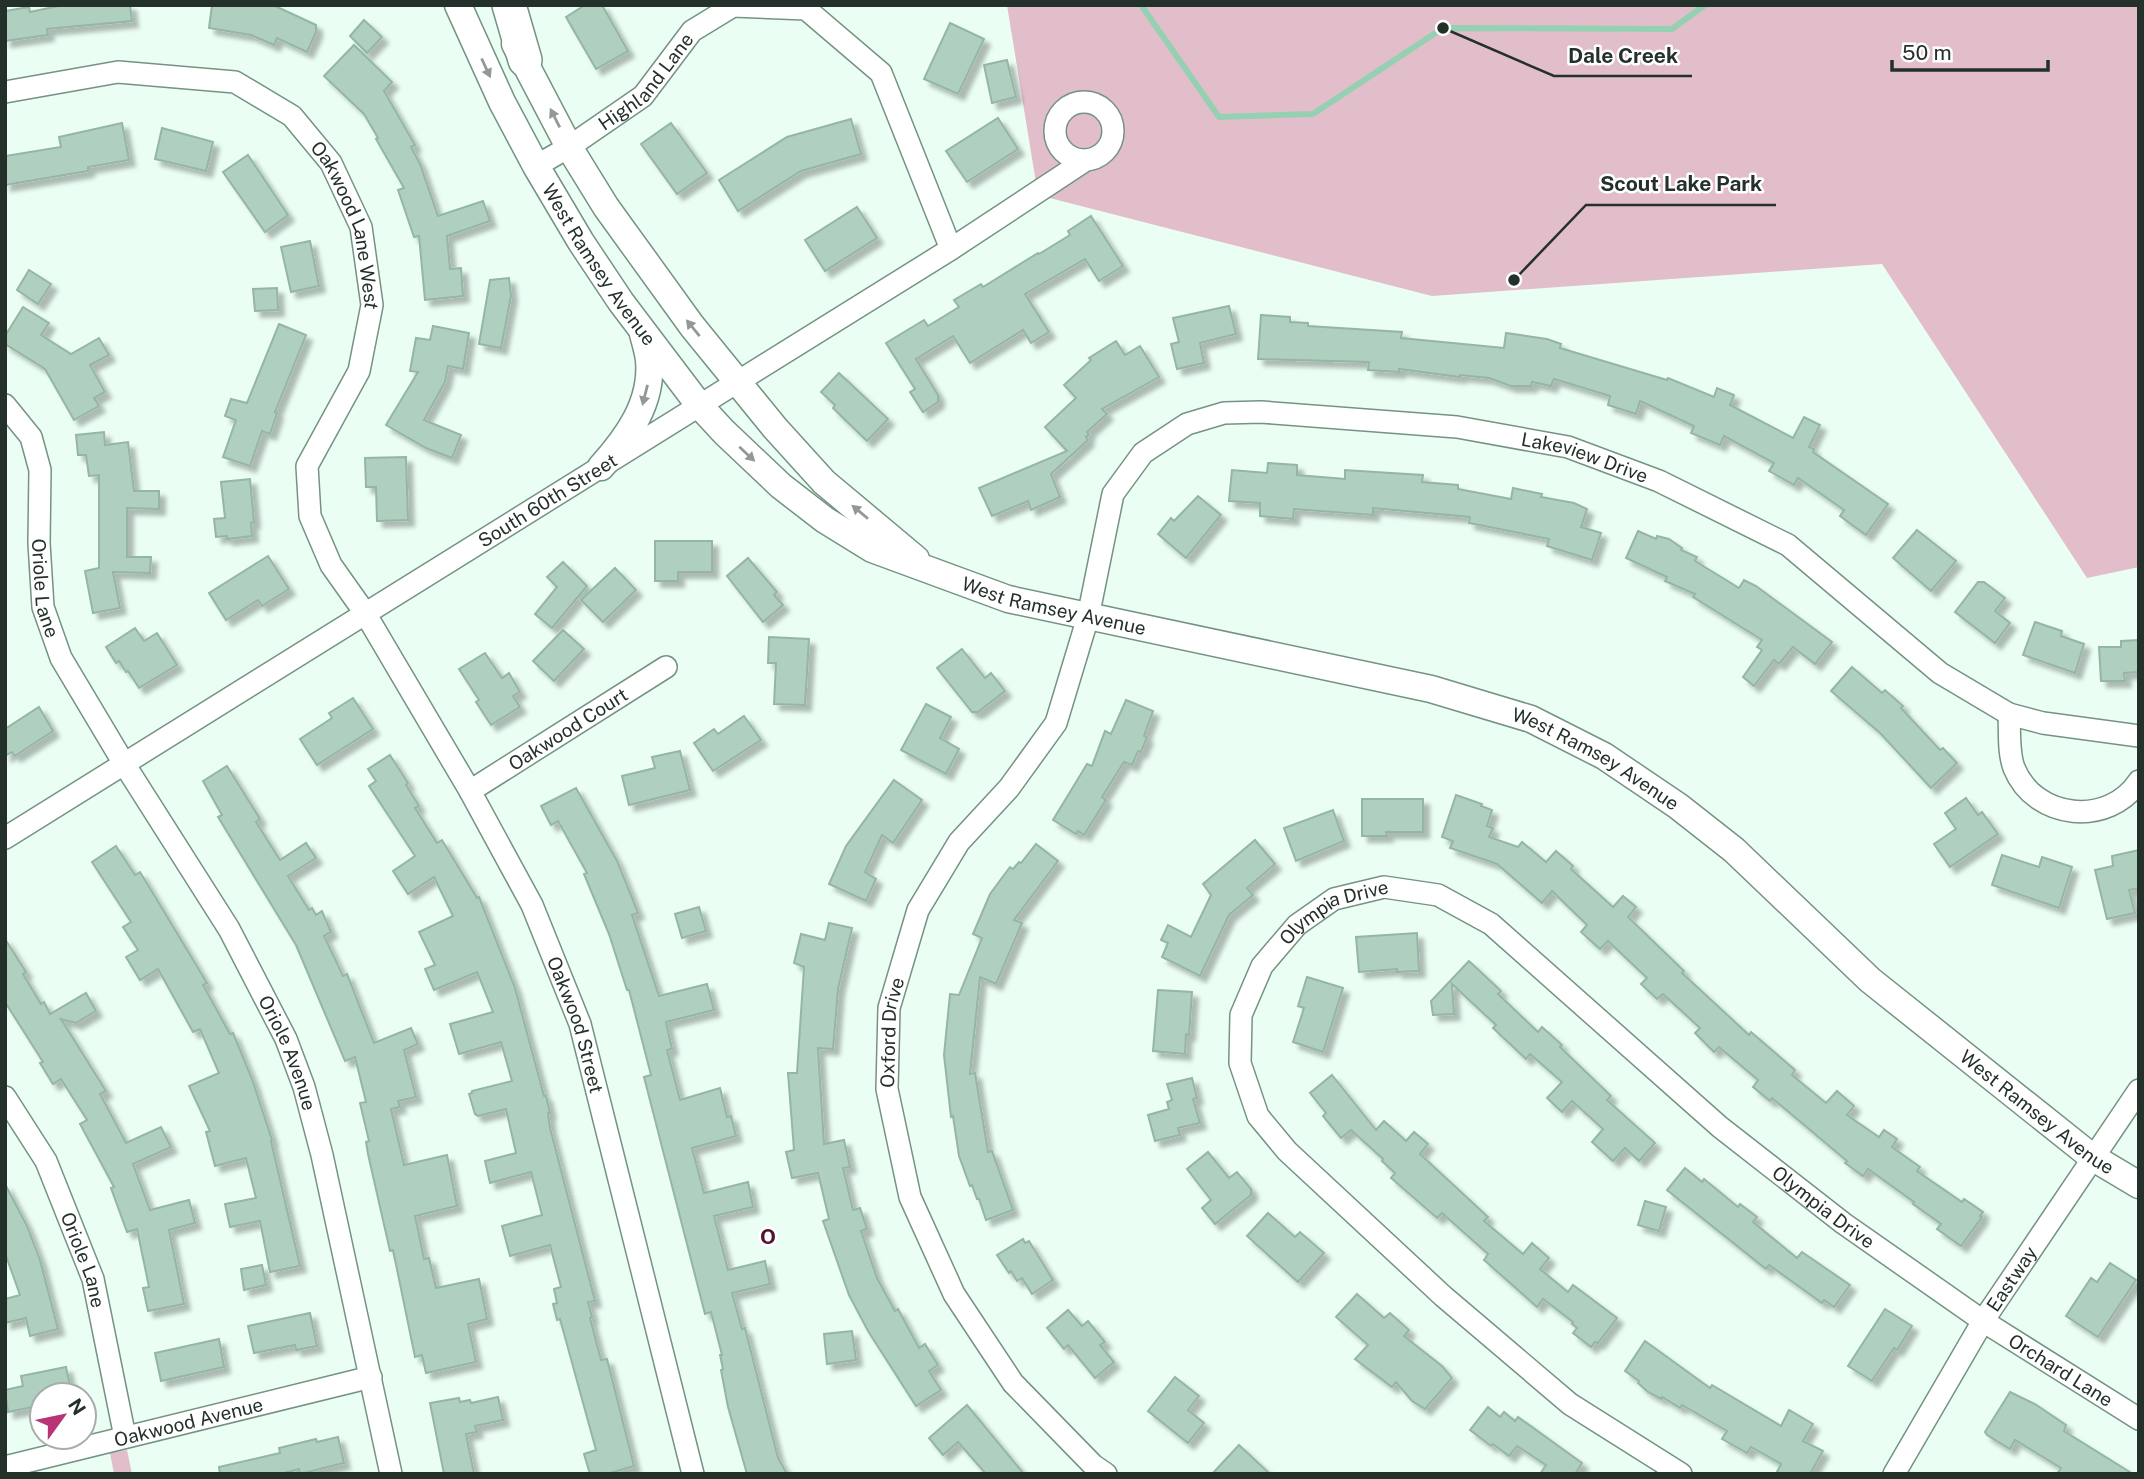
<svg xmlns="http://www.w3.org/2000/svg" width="2144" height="1479" font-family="'Public Sans',sans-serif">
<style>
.green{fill:#e2becb}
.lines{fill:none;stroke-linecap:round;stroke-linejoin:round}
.stream{stroke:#96d0b3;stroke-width:6}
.building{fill:#afd0bf;stroke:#95b5a5;stroke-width:2;filter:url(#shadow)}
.minor-casing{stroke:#749383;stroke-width:24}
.tertiary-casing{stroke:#749383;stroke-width:29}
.primary-casing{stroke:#749383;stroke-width:36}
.minor{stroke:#fff;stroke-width:21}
.tertiary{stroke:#fff;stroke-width:26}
.primary{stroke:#fff;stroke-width:33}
.oneway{fill:#929894}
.labels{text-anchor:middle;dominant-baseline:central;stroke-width:5;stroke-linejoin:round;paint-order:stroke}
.street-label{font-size:19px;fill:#24312a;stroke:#fff}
.neighbourhood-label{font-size:21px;font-weight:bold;fill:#531332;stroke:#fff}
.leader{fill:none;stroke:#24312a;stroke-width:2.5}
.callout-dot{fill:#24312a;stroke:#fff;stroke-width:2.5}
.callout-label{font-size:21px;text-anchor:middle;font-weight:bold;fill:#24312a;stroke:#fff;stroke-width:5;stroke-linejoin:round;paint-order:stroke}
</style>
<defs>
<filter id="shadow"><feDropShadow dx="6" dy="6" stdDeviation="2" flood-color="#0004"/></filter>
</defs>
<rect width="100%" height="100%" fill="#eafef3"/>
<g class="green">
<polygon points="1007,5 2139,5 2139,567 2087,578 1882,264 1432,296 1038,195"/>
<polygon points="127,1450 132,1474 114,1474 110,1453"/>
</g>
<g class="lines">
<polyline class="stream" points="1141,5 1219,117 1313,114 1443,28 1672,29 1705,5"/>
</g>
<g class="building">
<polygon points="63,5 130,5 132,21 47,29 48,35 5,41 5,11 29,7 30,12"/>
<polygon points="212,5 273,5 316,25 316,32 307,52 277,38 274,45 251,35 209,28"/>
<polygon points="585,5 602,5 628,51 596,69 566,17"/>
<polygon points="364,20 382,37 367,53 350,36"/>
<polygon points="950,23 984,39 958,94 924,79"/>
<polygon points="354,45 392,82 384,91 415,145 411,147 420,164 438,216 483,201 490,221 447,236 450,269 461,268 463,296 425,300 419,236 414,237 398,190 404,188 376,139 378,138 364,114 324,76"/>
<polygon points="1007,60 1016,97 992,103 984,65"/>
<polygon points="998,118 1018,149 967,182 946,151"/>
<polygon points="851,119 861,154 801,171 738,211 719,180 787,137"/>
<polygon points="122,123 129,160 88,167 88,171 5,185 5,156 61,147 59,137"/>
<polygon points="671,123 707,173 677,194 641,144"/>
<polygon points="162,128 213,142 206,171 155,159"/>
<polygon points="248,155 288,215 265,232 223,172"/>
<polygon points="857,207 877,238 825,271 805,240"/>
<polygon points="1091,216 1123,266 1099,281 1085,259 1025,294 1049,332 1031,343 1023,330 970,363 953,336 916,359 938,395 938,402 923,412 910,392 915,389 886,343 924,320 928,326 959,307 954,300 981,284 983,287 1038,253 1039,254 1070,235 1068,231"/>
<polygon points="310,241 319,286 291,292 281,247"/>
<polygon points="29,270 51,284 38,304 17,290"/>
<polygon points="509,278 511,296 501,348 479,344 490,280"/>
<polygon points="277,288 278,310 255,311 253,289"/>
<polygon points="1229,306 1236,334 1200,343 1204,363 1177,369 1171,344 1179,342 1173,318"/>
<polygon points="23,307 49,323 41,335 71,354 99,338 109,355 90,365 105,392 94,398 99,406 74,420 45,369 5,344 5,336"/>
<polygon points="1261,315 1290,317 1290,322 1308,323 1308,326 1402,332 1401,338 1504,348 1506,333 1547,339 1561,344 1560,348 1667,380 1668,378 1714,397 1717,388 1734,395 1730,405 1793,438 1804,417 1820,425 1809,447 1814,449 1813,452 1888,504 1866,535 1840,516 1844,510 1798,478 1794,485 1769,471 1774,463 1724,436 1720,445 1691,433 1694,426 1640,401 1636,414 1608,405 1610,396 1554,379 1551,386 1532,382 1531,386 1511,386 1489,378 1460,375 1460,377 1399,369 1399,372 1368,370 1369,362 1258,359"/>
<polygon points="279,324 306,335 275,412 277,413 270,434 262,431 250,466 223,457 236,420 225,416 231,399 247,403"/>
<polygon points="433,326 469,333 463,369 448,366 445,382 424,420 461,435 452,458 426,448 386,425 418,372 410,371 416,338 430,340"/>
<polygon points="1116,341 1125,355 1140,346 1159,377 1102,409 1107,414 1087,432 1089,434 1086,437 1088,440 1051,474 1060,497 1031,510 1028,501 992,516 979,488 1067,451 1045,427 1076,398 1064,385 1091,360 1089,358"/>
<polygon points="839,373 888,419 867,441 833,408 835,405 821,392"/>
<polygon points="104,432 105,445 128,442 134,491 159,491 159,509 127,508 127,557 151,557 150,573 113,572 120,608 93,613 85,571 99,568 99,475 89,476 86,455 78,455 76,435"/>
<polygon points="406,457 408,520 377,521 376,487 366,487 365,458"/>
<polygon points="1268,463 1297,465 1297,475 1345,479 1345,470 1391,473 1423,475 1422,482 1458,485 1458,489 1511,499 1513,488 1542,494 1541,497 1574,503 1587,509 1581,527 1601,533 1592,560 1547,546 1549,539 1469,523 1470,517 1373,508 1373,515 1294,509 1293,519 1260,516 1260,503 1229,501 1232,470 1267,473"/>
<polygon points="250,479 254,522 251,523 252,536 227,539 227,536 216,537 214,519 225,518 221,482"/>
<polygon points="1198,496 1221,515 1186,558 1158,534 1171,518 1174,521"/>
<polygon points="1917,530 1956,561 1931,591 1893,558"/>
<polygon points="1638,531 1656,539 1657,536 1669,539 1682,548 1681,550 1697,557 1695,561 1739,588 1744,580 1756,586 1832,642 1815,664 1793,647 1779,664 1774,660 1754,686 1743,677 1762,650 1757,647 1762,640 1693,597 1695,594 1665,581 1667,577 1626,558"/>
<polygon points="655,541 712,541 712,572 678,572 678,581 655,581"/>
<polygon points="268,556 289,589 262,606 258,600 226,620 209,593"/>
<polygon points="748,558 777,592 774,595 783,605 763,622 727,576"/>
<polygon points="563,562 587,586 552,628 535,614 557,587 547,577"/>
<polygon points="615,568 636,590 603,622 581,600"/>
<polygon points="1978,582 1984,582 2005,598 1995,611 2010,623 1995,643 1955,612"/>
<polygon points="2035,622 2062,631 2061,636 2084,644 2075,673 2023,655"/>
<polygon points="135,628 144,641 157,633 177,665 139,688 128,671 126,672 119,661 116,663 106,647"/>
<polygon points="563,630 584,649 554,681 533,661"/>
<polygon points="769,637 809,639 805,705 774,704 776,663 768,663"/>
<polygon points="2139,640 2139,672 2124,673 2125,681 2101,681 2099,647 2121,647 2121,641"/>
<polygon points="962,649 985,678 991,673 1005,691 978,712 972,712 937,668"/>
<polygon points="485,653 502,678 509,673 520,692 513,696 520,707 491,725 476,702 479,700 459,669"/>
<polygon points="1852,667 1882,693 1885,690 1903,706 1901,708 1940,750 1943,748 1957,763 1931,788 1880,733 1831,691"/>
<polygon points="353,698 373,729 317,765 300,739 332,718 329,713"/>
<polygon points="1126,700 1153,711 1144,736 1147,737 1141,752 1138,751 1132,765 1124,762 1102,797 1106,800 1084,835 1078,831 1076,834 1053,820 1087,764 1092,766 1105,731 1111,734"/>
<polygon points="926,704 951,717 940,738 959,749 946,774 901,750"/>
<polygon points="39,707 53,731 15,756 12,752 5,756 5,729"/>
<polygon points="744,716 761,740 713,771 694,743 714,729 718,734"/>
<polygon points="680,751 690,790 629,805 622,776 655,768 652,757"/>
<polygon points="390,755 408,783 406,785 419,806 415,808 437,843 442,840 477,898 479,897 515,988 544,1096 546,1096 550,1113 548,1113 550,1128 595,1301 588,1302 592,1317 590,1318 601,1360 607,1359 634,1466 607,1474 590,1474 584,1454 596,1450 560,1319 557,1320 553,1304 557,1303 554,1289 561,1287 550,1245 510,1256 502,1226 542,1215 531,1172 490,1183 485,1161 516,1153 506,1109 478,1116 475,1114 469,1094 472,1093 472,1091 512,1081 501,1042 459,1054 450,1024 493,1012 477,972 434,990 425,969 435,965 419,932 453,916 434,877 408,894 393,871 415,856 369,786 376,781 368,769"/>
<polygon points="227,766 260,819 256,822 280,860 306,843 316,858 288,876 309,910 312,908 316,915 322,911 331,932 324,936 343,976 347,974 374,1043 411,1028 418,1044 404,1050 416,1097 398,1101 400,1107 391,1109 404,1165 447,1155 457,1206 415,1216 424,1259 429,1258 436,1288 479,1279 487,1319 468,1324 476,1362 426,1373 422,1355 415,1357 393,1250 390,1251 368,1154 366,1142 369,1141 360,1103 366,1102 355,1057 345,1061 296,945 218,817 222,815 203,781"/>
<polygon points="894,780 922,800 893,843 882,835 865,872 876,879 866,901 829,884 846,846"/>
<polygon points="576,788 617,861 638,913 632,915 659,996 707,984 714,1010 666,1022 672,1049 667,1050 680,1100 720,1088 727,1117 731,1116 736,1136 692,1148 704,1193 748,1182 753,1207 714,1216 728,1270 765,1261 770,1284 732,1293 742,1329 745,1328 778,1458 787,1474 747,1474 728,1407 721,1370 723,1369 720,1355 722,1355 711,1312 705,1314 644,1077 651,1075 629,990 627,990 609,934 584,874 587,873 558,821 551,825 541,806"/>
<polygon points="1456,795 1482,804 1481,806 1492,810 1487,826 1493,828 1489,837 1518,847 1522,842 1546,862 1556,851 1573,866 1571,869 1613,907 1623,896 1636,907 1628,917 1684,971 1682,973 1749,1035 1751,1032 1795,1070 1792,1075 1826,1103 1837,1091 1854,1106 1847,1115 1879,1137 1884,1130 1897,1139 1892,1147 1920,1167 1917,1171 1962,1202 1964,1199 1983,1212 1980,1216 1982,1217 1961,1246 1937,1229 1941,1224 1913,1204 1914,1202 1868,1169 1863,1176 1845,1163 1847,1161 1772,1098 1770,1101 1753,1087 1758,1080 1719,1047 1714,1052 1695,1033 1700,1028 1663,994 1657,999 1641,984 1647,978 1608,941 1600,949 1581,932 1587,925 1552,891 1542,903 1497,864 1450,848 1453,841 1442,837"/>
<polygon points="1966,798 1978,815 1982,812 1998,834 1950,867 1934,844 1956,829 1945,813"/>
<polygon points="1362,799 1423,799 1423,832 1386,832 1387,836 1362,836"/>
<polygon points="1333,810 1344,841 1296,861 1284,828"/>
<polygon points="1255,840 1275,864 1247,888 1253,895 1229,915 1200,976 1162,957 1168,943 1161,940 1168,925 1191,937 1211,895 1203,884"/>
<polygon points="1036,844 1058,861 1014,920 1022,923 996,984 980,977 970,1074 975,1073 988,1152 992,1151 1013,1210 986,1220 979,1199 977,1199 972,1185 970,1186 959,1156 953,1116 951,1117 944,1055 950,994 959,995 982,938 973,934 990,894 1010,867 1013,869 1019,862 1021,863"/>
<polygon points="116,846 135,875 140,872 151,890 207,983 203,985 230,1034 233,1033 252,1079 272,1140 271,1141 300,1266 270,1272 260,1221 230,1227 225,1204 256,1198 246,1158 215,1166 206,1132 210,1131 189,1086 219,1073 200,1029 193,1032 158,969 140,980 126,957 138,950 123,927 131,922 92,862"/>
<polygon points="2139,850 2139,888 2129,890 2135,913 2107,919 2095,870 2113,866 2112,856"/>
<polygon points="2002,855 2039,867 2042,857 2072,867 2059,908 1992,885"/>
<polygon points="699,907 706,931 682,938 675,914"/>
<polygon points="829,923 852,928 838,989 833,1049 818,1048 824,1144 844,1140 850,1167 843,1168 853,1210 860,1208 867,1229 861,1231 877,1278 895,1311 898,1309 919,1348 925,1344 938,1365 929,1371 941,1390 916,1406 868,1331 849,1295 823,1221 829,1219 818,1173 792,1178 786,1152 794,1150 788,1073 797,1073 804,967 794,963 801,934 825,940"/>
<polygon points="1417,933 1419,971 1397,972 1397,969 1359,972 1356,937"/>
<polygon points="5,939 26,972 23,974 41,1004 44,1002 50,1014 86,993 96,1011 76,1023 61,1019 106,1091 100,1094 126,1143 161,1127 171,1147 133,1164 150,1210 189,1200 195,1223 169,1230 184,1304 148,1311 143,1288 149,1287 137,1229 127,1232 111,1188 114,1187 80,1124 87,1120 61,1079 53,1084 40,1063 43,1062 5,1002"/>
<polygon points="1469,961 1501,991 1498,994 1538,1032 1542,1027 1562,1045 1560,1047 1611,1096 1607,1100 1655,1143 1639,1161 1625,1148 1613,1161 1592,1142 1603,1129 1572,1101 1562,1112 1547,1098 1562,1082 1530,1054 1526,1059 1493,1028 1496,1025 1452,984 1454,1014 1433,1015 1431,1001"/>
<polygon points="1307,977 1343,988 1323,1052 1293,1042 1304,1008 1298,1006"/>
<polygon points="1158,990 1192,992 1189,1035 1186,1034 1185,1054 1153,1051"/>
<polygon points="1332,1075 1376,1130 1384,1121 1406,1141 1414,1132 1428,1144 1420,1154 1488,1217 1484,1221 1523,1254 1532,1243 1549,1258 1540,1269 1568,1292 1573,1285 1617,1318 1598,1343 1595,1342 1591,1347 1573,1333 1577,1328 1572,1324 1573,1322 1543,1299 1537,1307 1518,1290 1484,1260 1488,1254 1442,1213 1437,1218 1391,1178 1395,1173 1382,1161 1383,1159 1351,1130 1341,1138 1323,1116 1326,1113 1310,1093"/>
<polygon points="1192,1078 1197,1098 1193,1099 1200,1123 1178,1128 1180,1135 1155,1141 1148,1115 1169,1109 1167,1102 1172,1100 1167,1084"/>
<polygon points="1208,1152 1229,1178 1237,1172 1251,1189 1251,1195 1215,1224 1202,1208 1211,1200 1187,1169"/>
<polygon points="1685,1168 1702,1182 1704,1179 1738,1207 1740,1204 1757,1217 1753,1222 1797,1258 1802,1252 1850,1285 1834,1307 1824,1300 1822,1303 1769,1265 1766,1269 1667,1190"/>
<polygon points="5,1184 27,1226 40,1260 58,1329 30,1336 26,1318 5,1323 5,1299 20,1295 5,1253"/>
<polygon points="1645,1201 1666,1207 1659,1231 1638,1225"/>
<polygon points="1268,1213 1295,1237 1300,1232 1324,1253 1298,1282 1247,1236"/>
<polygon points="1023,1239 1025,1243 1029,1241 1053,1280 1032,1294 1022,1278 1017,1281 1011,1271 1009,1273 997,1255"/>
<polygon points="2110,1263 2136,1280 2098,1337 2066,1316 2091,1278 2097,1282"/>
<polygon points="262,1265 266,1285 244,1290 241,1269"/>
<polygon points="1357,1294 1384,1318 1390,1313 1409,1330 1404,1336 1442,1366 1452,1378 1425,1409 1412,1401 1396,1382 1392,1387 1355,1359 1368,1345 1336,1317"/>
<polygon points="1885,1309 1912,1326 1897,1350 1894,1348 1872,1381 1848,1366"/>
<polygon points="1068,1310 1082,1326 1088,1321 1105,1342 1100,1345 1114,1362 1095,1378 1068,1345 1064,1349 1047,1328"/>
<polygon points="310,1313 317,1346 296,1350 295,1345 254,1353 248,1326"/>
<polygon points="852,1331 856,1360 827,1364 824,1334"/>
<polygon points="219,1339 224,1367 161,1381 155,1353"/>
<polygon points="1645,1341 1710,1388 1712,1385 1781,1426 1789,1410 1813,1424 1803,1441 1823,1451 1810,1474 1776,1474 1781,1464 1751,1447 1747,1453 1722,1439 1727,1431 1682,1405 1680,1408 1662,1397 1661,1399 1648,1392 1638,1383 1639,1381 1625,1371"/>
<polygon points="66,1367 72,1395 42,1395 42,1405 8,1412 5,1390 23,1386 21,1376"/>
<polygon points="1175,1377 1199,1396 1188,1410 1204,1423 1188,1443 1148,1411"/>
<polygon points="2010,1392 2035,1404 2066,1425 2064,1431 2133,1474 2057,1474 2061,1468 2015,1440 2010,1449 1987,1435 1985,1432"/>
<polygon points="498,1397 503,1420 475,1426 477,1432 466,1434 474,1474 444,1474 430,1403 459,1398 460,1402 470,1400 471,1403"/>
<polygon points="967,1405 1024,1474 986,1474 958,1442 943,1455 929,1438"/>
<polygon points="1488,1407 1500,1417 1504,1412 1515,1421 1518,1417 1582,1463 1575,1474 1540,1474 1546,1465 1517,1446 1509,1456 1493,1444 1491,1446 1470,1430"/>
<polygon points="338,1437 344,1463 300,1474 299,1469 280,1474 220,1474 219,1467 280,1453 279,1448 316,1439 317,1442"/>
<polygon points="1239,1445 1270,1474 1212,1474"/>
</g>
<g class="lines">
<g class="minor-casing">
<g id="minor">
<path id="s1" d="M5 92 118 72 235 82 292 116 331 163 361 227 372 305 359 371 307 466 310 516 331 565 365 613 470 791 532 905 580 1024 693 1474"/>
<circle cx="1084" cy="131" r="29"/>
<path id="s2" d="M536 166 569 147 643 96 692 31 733 6 806 9 881 73 951 249"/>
<path id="s3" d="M5 405 31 437 40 470 39 543 43 607 61 658 123 762 229 929 286 1039 304 1087 322 1155 391 1474"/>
<path d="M2009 714C2010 732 2008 752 2014 768 2035 820 2109 827 2139 781"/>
<path id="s4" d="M470 791 666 667"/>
<path id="s5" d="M5 838 951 249 1086 160"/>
<path id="s6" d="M5 1097 46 1161 93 1279 125 1437"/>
<path id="s7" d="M5 1467 371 1377"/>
<path id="s8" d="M1106 1474 1093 1465 1013 1383 954 1294 910 1197 887 1089 889 1008 918 910 959 842 1009 788 1056 723 1088 617 1113 494 1143 453 1187 424 1224 413 1261 412 1457 427 1568 447 1659 481 1788 545 1940 673 2009 714 2043 723 2139 736"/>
<path id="s9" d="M1681 1474 1570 1404 1443 1296 1287 1151 1258 1116 1240 1063 1241 1015 1262 966 1297 925 1334 899 1384 887 1438 895 1491 924 1720 1127 1843 1223 1983 1321 2139 1419"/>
<path id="s10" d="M1894 1474 1983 1321 2139 1090"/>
</g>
</g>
<g class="tertiary-casing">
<g id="tertiary">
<path id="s11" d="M458 5 502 102 536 166 581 242 621 302 699 405 724 432 781 486 825 520 872 549 1008 599 1431 689 1531 719 1604 756 1678 806 1734 850 1870 980 2092 1157 2139 1185"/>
<polyline points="515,44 569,147 606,207 692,326 775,428 824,482 916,559"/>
<path d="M601 467C627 438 653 403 649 360 648 351 645 342 643 334"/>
</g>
</g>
<g class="primary-casing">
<polyline id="primary" points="509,5 525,60"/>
</g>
<use href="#minor" class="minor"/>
<use href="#tertiary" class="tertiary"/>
<use href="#primary" class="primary"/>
</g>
<defs><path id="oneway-solid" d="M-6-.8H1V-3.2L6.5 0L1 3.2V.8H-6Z" transform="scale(1.75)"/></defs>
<g class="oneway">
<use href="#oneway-solid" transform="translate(486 68) rotate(65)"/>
<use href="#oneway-solid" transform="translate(555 118) rotate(-117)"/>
<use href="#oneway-solid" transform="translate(693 328) rotate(-129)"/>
<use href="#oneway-solid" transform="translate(645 395) rotate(104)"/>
<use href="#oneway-solid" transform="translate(747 454) rotate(43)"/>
<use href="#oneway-solid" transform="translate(860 512) rotate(-140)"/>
</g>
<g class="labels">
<g class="street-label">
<text stroke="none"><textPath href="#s2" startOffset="140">Highland Lane</textPath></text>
<text stroke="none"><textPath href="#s1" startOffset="424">Oakwood Lane West</textPath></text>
<text stroke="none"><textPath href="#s11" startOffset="296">West Ramsey Avenue</textPath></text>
<text stroke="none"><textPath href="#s8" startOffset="1614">Lakeview Drive</textPath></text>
<text stroke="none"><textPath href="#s5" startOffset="639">South 60th Street</textPath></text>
<text stroke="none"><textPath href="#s3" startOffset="194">Oriole Lane</textPath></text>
<text stroke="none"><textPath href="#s11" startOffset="886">West Ramsey Avenue</textPath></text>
<text stroke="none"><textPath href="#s4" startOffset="116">Oakwood Court</textPath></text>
<text stroke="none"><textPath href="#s11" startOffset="1452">West Ramsey Avenue</textPath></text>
<text stroke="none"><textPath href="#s9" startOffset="807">Olympia Drive</textPath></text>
<text stroke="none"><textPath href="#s1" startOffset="1311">Oakwood Street</textPath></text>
<text stroke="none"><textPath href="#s8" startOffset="511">Oxford Drive</textPath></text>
<text stroke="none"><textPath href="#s3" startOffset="723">Oriole Avenue</textPath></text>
<text stroke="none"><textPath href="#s11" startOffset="2020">West Ramsey Avenue</textPath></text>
<text stroke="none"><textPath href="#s9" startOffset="1416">Olympia Drive</textPath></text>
<text stroke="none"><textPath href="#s6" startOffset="182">Oriole Lane</textPath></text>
<text stroke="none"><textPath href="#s10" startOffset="228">Eastway</textPath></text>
<text stroke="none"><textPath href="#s9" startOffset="1704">Orchard Lane</textPath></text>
<text stroke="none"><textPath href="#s7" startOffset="189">Oakwood Avenue</textPath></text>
</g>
<g class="neighbourhood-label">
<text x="768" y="1236">O</text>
</g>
</g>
<path class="leader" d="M1443 28L1554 76H1692M1514 280L1586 205H1776"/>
<g class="callout-dot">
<circle cx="1443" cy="28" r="7"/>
<circle cx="1514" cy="280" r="7"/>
</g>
<g class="callout-label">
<text x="1623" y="63">Dale Creek</text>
<text x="1681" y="191">Scout Lake Park</text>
</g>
<rect width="2144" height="1479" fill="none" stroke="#24312a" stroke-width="14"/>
<g transform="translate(63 1416) rotate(57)"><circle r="33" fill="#ffffff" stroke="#a7adaa" stroke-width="2"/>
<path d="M0-5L12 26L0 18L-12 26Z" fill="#b93477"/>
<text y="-10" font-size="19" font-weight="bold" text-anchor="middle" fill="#24312a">N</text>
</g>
<path d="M1892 60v10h156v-10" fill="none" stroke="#24312a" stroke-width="3.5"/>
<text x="1902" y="60" font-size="21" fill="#24312a" stroke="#ffffff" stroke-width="5" paint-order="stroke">50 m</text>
</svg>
